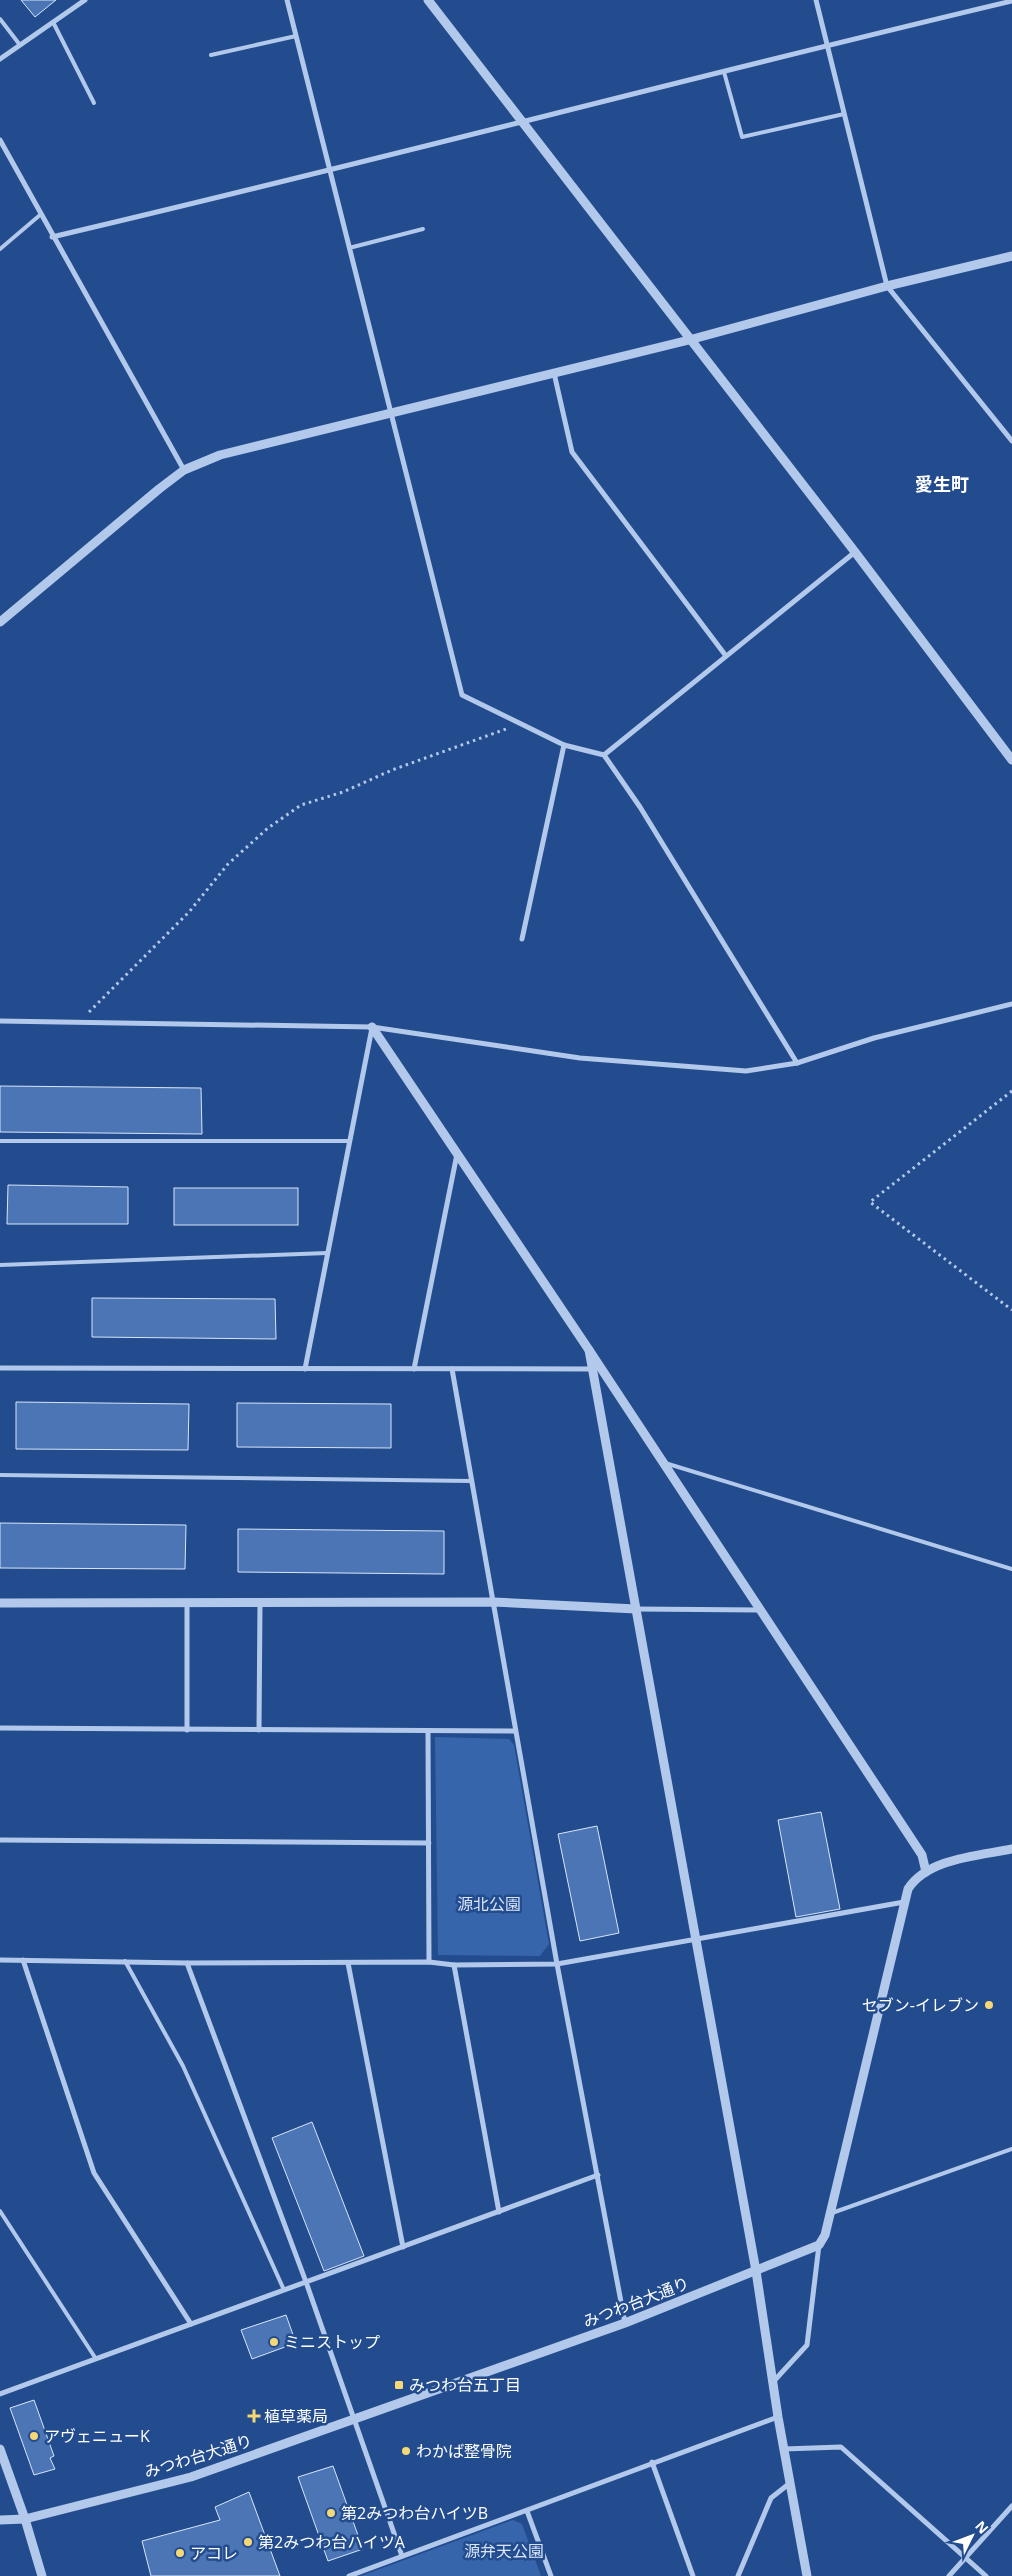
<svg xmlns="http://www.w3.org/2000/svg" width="1012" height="2576" font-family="'Open Sans','Noto Sans JP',sans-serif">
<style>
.green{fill:#3765ab}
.building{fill:#4b75b5;stroke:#d8e5f9}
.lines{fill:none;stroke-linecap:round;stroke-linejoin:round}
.path{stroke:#b3c9eb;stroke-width:3;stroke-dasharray:2.5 4;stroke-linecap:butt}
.service{stroke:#b3c9eb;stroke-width:4}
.minor{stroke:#b3c9eb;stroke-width:5}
.tertiary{stroke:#b3c9eb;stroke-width:9}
.poi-dot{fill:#f7d876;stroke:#234c8e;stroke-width:2}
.labels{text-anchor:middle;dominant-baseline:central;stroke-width:5;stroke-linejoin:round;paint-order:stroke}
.park-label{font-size:16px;fill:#d8e5f9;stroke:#234c8e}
.poi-label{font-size:16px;fill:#fff;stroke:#234c8e;text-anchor:start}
.street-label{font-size:16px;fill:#fff;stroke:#234c8e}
.neighbourhood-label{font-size:18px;font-weight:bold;fill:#fff;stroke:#234c8e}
</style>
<rect width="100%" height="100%" fill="#234c8e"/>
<g class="green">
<polygon points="435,1737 509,1739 514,1745 549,1944 540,1956 438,1955"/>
<polygon points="513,2520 522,2524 541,2576 361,2576"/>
</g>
<g class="building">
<polygon points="21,0 56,0 35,17"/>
<polygon points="0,1086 201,1088 202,1134 0,1132"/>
<polygon points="8,1185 128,1187 128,1224 7,1224"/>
<rect x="174" y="1188" width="124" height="37"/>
<polygon points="92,1298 275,1299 276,1339 92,1337"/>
<polygon points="16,1402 189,1404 188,1450 16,1449"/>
<polygon points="237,1403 391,1404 391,1448 237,1447"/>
<polygon points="0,1523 186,1525 185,1569 0,1568"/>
<polygon points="238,1529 444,1531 444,1574 238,1572"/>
<polygon points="821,1812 840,1909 796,1917 778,1820"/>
<polygon points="597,1826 619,1933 580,1941 558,1834"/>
<polygon points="312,2122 364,2256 324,2271 272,2138"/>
<polygon points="286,2315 296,2343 252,2359 241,2330"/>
<polygon points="34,2400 54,2456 50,2458 55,2469 34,2475 10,2408"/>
<polygon points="333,2466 363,2549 328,2561 298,2477"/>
<polygon points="249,2492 280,2576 151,2576 142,2541 220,2520 215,2507"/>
</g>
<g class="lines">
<g class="path">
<polyline points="89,1012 189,912 228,864 268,828 301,805 343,792 392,770 506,729"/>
<polyline points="1012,1091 870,1202 1012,1310"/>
</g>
<g class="service">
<polyline points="0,19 20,45"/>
<polyline points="53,22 94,103"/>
<polyline points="211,55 296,36"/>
<polyline points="724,72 742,137 844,114"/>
<polyline points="349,248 423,229"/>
<polyline points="0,249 40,215"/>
<polyline points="0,1141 350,1141"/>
<polyline points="0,1265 327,1253"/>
<polyline points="665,1463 1012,1569"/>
<polyline points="0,1475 472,1481"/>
<polyline points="125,1961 183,2066 284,2290"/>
<polyline points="0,2211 96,2359"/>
<polyline points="832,2213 1012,2149"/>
</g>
<g class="minor">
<polyline points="287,0 462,695 564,745 604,755 640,807 797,1063"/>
<polyline points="816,0 887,286 1012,441"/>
<polyline points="0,59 85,0"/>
<polyline points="0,140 184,470"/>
<path d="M52 237C373 162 691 77 1012 1"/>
<polyline points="554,373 572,452 726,656"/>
<polyline points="604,755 855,552"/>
<polyline points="522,939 564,745"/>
<polyline points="0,1021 372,1027 580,1058 746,1071 797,1063 874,1038 1012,1004"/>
<polyline points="0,1368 592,1369"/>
<polyline points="305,1369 372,1028"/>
<polyline points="414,1369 457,1154"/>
<polyline points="452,1369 557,1964 625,2323"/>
<polyline points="636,1609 760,1610"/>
<polyline points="0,1728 515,1731"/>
<polyline points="187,1730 187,1602"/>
<polyline points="259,1730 260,1602"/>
<polyline points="428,1731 429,1962"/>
<polyline points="0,1840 429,1843"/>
<polyline points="0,1960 187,1963 429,1962 454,1965 557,1964 904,1902"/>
<polyline points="23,1960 94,2173 191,2324"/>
<polyline points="187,1963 306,2282 402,2556"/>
<polyline points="348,1963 403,2247"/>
<polyline points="454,1965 499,2212"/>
<polyline points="773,2382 807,2345 819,2245"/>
<polyline points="0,2394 598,2175"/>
<polyline points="784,2449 841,2447 986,2576"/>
<polyline points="652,2462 693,2576"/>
<polyline points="527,2511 551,2576"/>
<polyline points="349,2576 778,2417"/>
<polyline points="738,2576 771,2498 790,2483"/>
<polyline points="949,2576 1012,2506"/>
</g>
<g class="tertiary">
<polyline points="428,0 855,552 1012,760"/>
<polyline points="0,622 159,489 184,470 220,455 689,340 887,286 1012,256"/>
<polyline points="372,1027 589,1350 922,1855 926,1872"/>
<polyline points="589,1350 756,2271 778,2417 807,2576"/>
<polyline points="0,1603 493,1602 636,1609"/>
<polyline points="0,2449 25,2519 42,2576"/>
<path d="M0 2520 25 2519 191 2477 625 2323 819 2245 825 2235 908 1889C928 1858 979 1856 1012 1849"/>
</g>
</g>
<g class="poi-dot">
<circle cx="989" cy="2005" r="5"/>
<circle cx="274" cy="2342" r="5"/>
<rect x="394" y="2380" width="10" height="10" rx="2.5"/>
<path d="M251.5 2408.5h5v5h5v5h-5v5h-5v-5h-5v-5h5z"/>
<circle cx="34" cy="2436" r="5"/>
<circle cx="406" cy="2451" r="5"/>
<circle cx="331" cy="2513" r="5"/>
<circle cx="248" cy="2542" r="5"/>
<circle cx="180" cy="2553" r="5"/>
</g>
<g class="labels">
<g class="park-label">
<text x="489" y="1904">源北公園</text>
<text x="504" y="2551">源弁天公園</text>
</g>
<g class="poi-label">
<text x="979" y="2005" text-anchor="end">セブン-イレブン</text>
<text x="284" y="2342">ミニストップ</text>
<text x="409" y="2385">みつわ台五丁目</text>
<text x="264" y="2416">植草薬局</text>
<text x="44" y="2436">アヴェニューK</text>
<text x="416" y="2451">わかば整骨院</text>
<text x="341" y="2513">第2みつわ台ハイツB</text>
<text x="258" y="2542">第2みつわ台ハイツA</text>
<text x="190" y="2553">アコレ</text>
</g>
<g class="street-label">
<text transform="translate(636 2302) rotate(-21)">みつわ台大通り</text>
<text transform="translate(198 2456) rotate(-17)">みつわ台大通り</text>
</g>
<g class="neighbourhood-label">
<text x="942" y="484">愛生町</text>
</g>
</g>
<g transform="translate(972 2536) rotate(48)" stroke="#234c8e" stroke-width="4" paint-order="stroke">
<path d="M0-4L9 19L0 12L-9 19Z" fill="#ffffff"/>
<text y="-8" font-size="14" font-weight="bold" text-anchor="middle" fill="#ffffff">N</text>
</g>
</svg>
